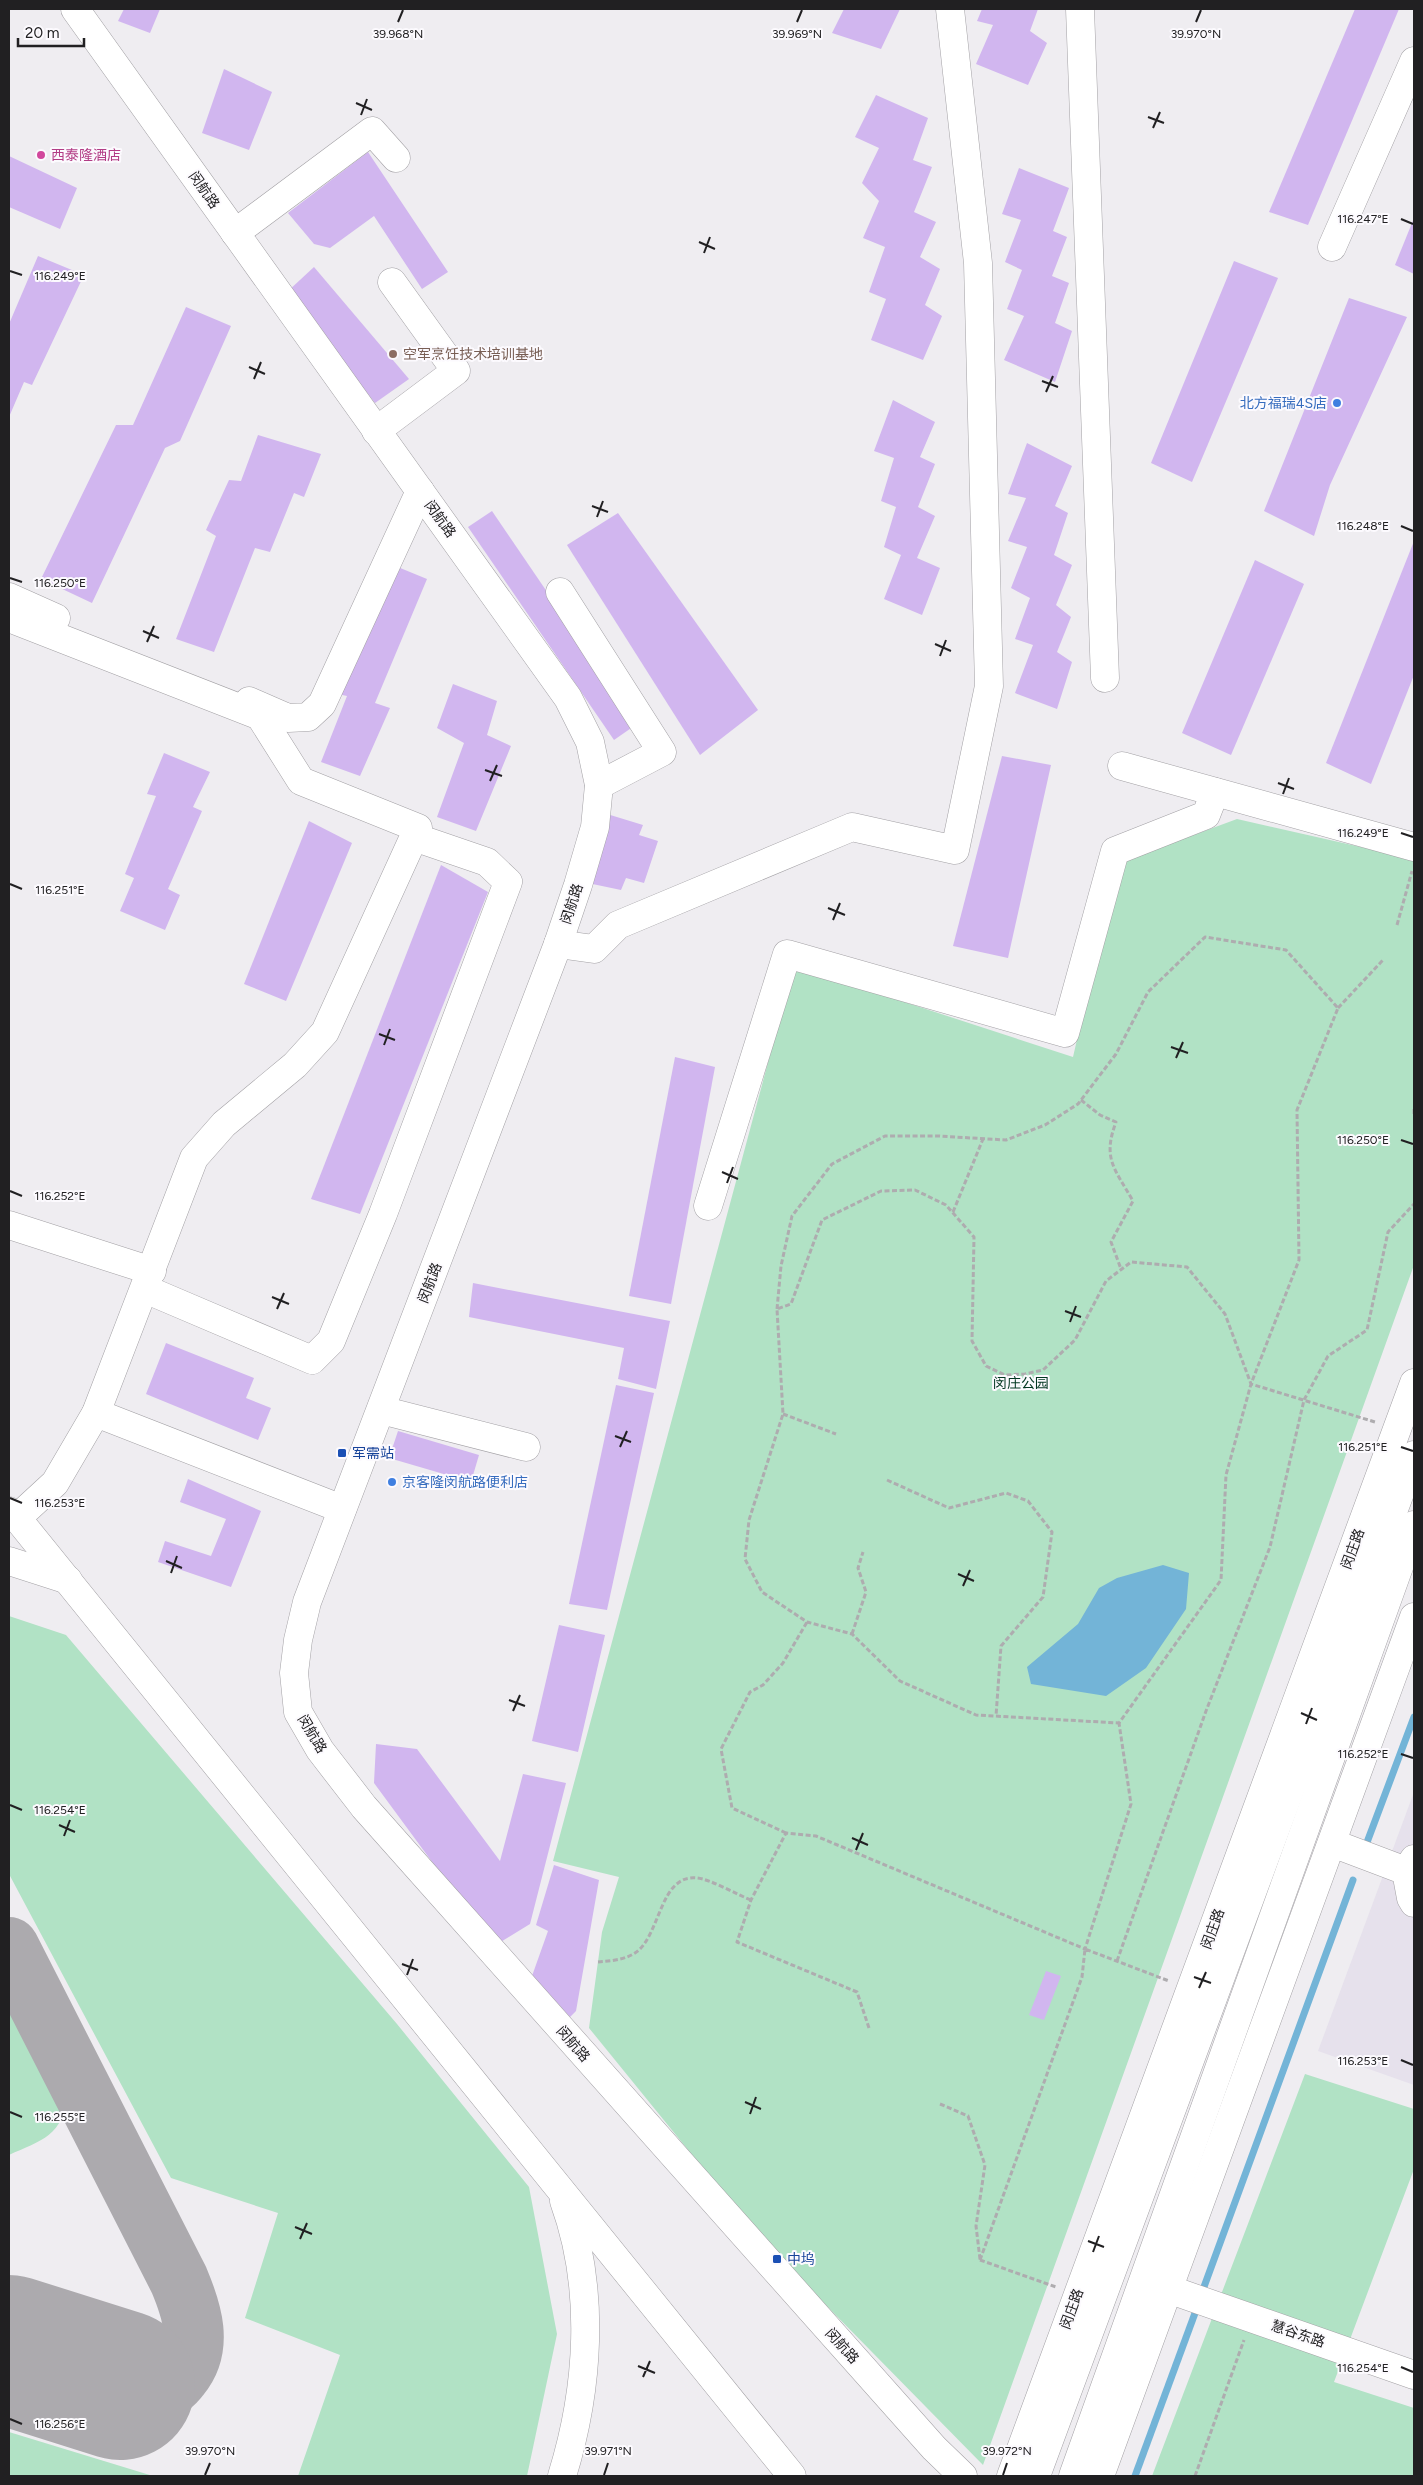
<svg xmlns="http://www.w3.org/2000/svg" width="1423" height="2485" font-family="Figtree,'Noto Sans SC',sans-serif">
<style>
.built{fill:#e6e1ec}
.green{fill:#b1e2c5}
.water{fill:#73b4d7}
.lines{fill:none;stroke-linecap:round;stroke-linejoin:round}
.stream{stroke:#73b4d7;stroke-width:7}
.taxiway{stroke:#acaaae;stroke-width:60}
.runway{stroke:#acaaae;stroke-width:150}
.building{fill:#d1b6ef}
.minor-casing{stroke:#a3a1a5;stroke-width:29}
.major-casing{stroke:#a3a1a5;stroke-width:29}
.path{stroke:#aeacaf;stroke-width:3;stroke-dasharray:5 2.5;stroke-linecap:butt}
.minor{stroke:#fff;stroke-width:28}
.major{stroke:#fff;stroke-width:28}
.ticks{fill:none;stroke:#212022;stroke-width:2}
.hotel-dot{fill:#d1479c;stroke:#fcfafe;stroke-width:2}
.education-dot{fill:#8d6e63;stroke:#fcfafe;stroke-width:2}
.shop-dot{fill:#3f7fe0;stroke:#fcfafe;stroke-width:2}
.transit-dot{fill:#1a4fb4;stroke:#fcfafe;stroke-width:2}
.labels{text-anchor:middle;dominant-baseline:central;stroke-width:4;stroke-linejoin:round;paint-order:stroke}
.hotel-label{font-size:14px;fill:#b23c85;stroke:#fcfafe;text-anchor:start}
.street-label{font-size:14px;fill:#212022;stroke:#fcfafe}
.education-label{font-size:14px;fill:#785e54;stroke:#fcfafe;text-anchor:start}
.shop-label{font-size:14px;fill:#366cbe;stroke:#fcfafe;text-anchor:end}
.park-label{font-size:14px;fill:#023720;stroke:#fcfafe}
.transit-label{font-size:14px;fill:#164399;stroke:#fcfafe;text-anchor:start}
.ticks-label{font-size:12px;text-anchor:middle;fill:#212022;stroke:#fcfafe;stroke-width:4;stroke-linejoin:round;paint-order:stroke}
</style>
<rect width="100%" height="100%" fill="#efedf1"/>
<polygon class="built" points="1414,1792 1414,2085 1318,2051"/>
<g class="green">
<polygon points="1237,819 1414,859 1414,1265 983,2465 758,2236 589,2028 602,1932 619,1877 553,1861 794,966 1073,1057 1118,863"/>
<polygon points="9,1616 66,1635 397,2024 529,2187 557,2334 527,2476 298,2476 340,2355 245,2318 278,2213 171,2178 9,1874"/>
<path d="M9 1982 65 2091C67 2135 42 2140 9 2155Z"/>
<polygon points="1305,2074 1414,2109 1414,2169 1334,2382 1414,2408 1414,2476 1152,2476"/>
<polygon points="9,2432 153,2476 9,2476"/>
</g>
<polygon class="water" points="1163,1565 1189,1573 1186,1609 1146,1668 1106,1696 1031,1684 1027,1667 1078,1624 1099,1588 1117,1578"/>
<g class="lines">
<g class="stream">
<polyline points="1366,1845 1414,1717"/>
<polyline points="1201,2295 1353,1880"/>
<polyline points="1135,2476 1198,2305"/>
</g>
<path class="taxiway" d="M9 1947 179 2280C192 2311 204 2347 180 2376 175 2383 165 2392 155 2392 144 2393 130 2387 120 2385"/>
<polyline class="runway" points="9,2350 120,2385"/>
</g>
<g class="building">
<polygon points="124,9 160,9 150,33 118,21"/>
<polygon points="844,9 900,9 881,49 832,33"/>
<polygon points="982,9 1038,9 1030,31 1047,43 1028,85 976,64 993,25 977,21"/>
<polygon points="1355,9 1399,9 1308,225 1269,212"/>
<polygon points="224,69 272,92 249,150 202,133"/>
<polygon points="876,95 928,118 913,160 932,167 914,212 936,222 920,257 940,269 925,305 942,316 923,360 871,340 886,299 869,292 885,247 863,238 879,201 862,183 879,148 855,137"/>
<polygon points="368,152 448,272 422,289 374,216 330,248 314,244 288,213"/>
<polygon points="9,156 77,188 60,229 9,207"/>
<polygon points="1019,168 1069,188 1053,231 1067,237 1052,276 1069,283 1055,323 1072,331 1055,382 1004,360 1024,316 1007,309 1022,270 1005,262 1021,220 1002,214"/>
<polygon points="1414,218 1414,274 1395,265"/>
<polygon points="38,256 84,275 32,385 24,382 9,417 9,324"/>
<polygon points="1234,261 1278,278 1192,482 1151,463"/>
<polygon points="314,267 409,379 375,403 287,292"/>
<polygon points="1349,298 1407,317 1330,485 1314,536 1264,511"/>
<polygon points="186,307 231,326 180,441 165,448 92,603 41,579 116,425 133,425"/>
<polygon points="893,400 935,422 920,457 935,464 918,507 935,516 917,558 940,568 922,615 884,599 901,555 884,547 896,507 881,501 894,458 874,451"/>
<polygon points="258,435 321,454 304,497 294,493 270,552 255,548 214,652 176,639 216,536 206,530 229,480 241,481"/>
<polygon points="1027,443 1072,466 1055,506 1068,513 1054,555 1072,565 1056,605 1071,617 1057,652 1072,662 1057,709 1015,693 1033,645 1015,639 1030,598 1011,588 1027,547 1008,541 1026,498 1008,494"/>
<polygon points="492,511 637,724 614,740 468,527"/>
<polygon points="618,513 758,710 700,755 567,545"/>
<polygon points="1414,541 1414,675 1371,784 1326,763"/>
<polygon points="1255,560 1304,584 1231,755 1182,733"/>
<polygon points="388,563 427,579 375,703 390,708 360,776 321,762 347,696 333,693"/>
<polygon points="453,684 497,701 487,735 511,746 476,831 437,817 464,743 437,728"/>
<polygon points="164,753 210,772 193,807 202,811 168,889 180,895 165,930 120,911 134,878 125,874 156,796 147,794"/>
<polygon points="1002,756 1051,765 1008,958 953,946"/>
<polygon points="607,814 643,825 639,835 658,841 644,883 626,878 621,890 583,882"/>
<polygon points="309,821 352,843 286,1001 244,984"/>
<polygon points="441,865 488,892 360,1214 311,1199"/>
<polygon points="675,1057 715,1067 671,1304 629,1296"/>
<polygon points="473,1283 670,1321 656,1389 618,1379 624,1348 469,1317"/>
<polygon points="166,1343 254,1378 246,1398 271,1408 258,1440 146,1394"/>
<polygon points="616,1385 654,1393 607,1610 569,1604"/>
<polygon points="398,1431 479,1455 471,1482 389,1458"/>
<polygon points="188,1479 261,1511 231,1587 158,1562 165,1541 211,1556 226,1519 180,1502"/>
<polygon points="559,1625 605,1635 578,1752 532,1741"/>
<polygon points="376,1744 417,1749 500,1861 523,1774 566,1783 530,1924 494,1946 374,1783"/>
<polygon points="554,1865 599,1880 576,2011 570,2017 532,1976 548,1931 536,1925"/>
<polygon points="1046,1971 1061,1976 1044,2020 1029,2015"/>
</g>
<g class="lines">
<g class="minor-casing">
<g id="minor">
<polyline points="75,9 568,698 590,742 599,785 595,827 578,885 558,944 307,1602 298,1640 294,1673 298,1712 320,1750 364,1807 934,2448 963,2476"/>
<polyline points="1080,9 1105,678"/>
<polyline points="235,233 372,131 396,158"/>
<polyline points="1332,247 1414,61"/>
<polyline points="376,431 456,371 392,282"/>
<polyline points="560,592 662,752 599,785"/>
<polyline points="9,597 56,618"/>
<polyline points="9,618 260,716 301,781 418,828 325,1032 295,1065 224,1124 194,1158 96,1413 55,1483 17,1518"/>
<polyline points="249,701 288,718 308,717 322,704 420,491"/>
<polyline points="1122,766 1414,847"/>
<polyline points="558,944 594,949 618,925 852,827 955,850 989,686 978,263 950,9"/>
<polyline points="708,1206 787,954 1065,1033 1115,851 1206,815 1215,792"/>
<polyline points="9,1225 152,1271"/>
<polyline points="145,1289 312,1360 331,1341 383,1214 508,882 487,862 414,837"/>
<polyline points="381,1410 526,1447"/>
<polyline points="96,1413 342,1509"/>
<polyline points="9,1511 17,1518 792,2476"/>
<polyline points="9,1561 68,1580"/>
<polyline points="1332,1843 1406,1871"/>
<polyline points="1414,1859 1406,1871 1411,1898 1414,1903"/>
<polyline points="1168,2289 1414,2375"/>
<path d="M562 2476C589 2389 596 2289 564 2201"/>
<polyline points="1011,2476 1414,1383"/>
<polyline points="1100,2476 1414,1617"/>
</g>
</g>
<g class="major-casing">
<g id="major">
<polyline points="1036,2476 1414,1455"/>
<polyline points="1073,2476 1414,1525"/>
</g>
</g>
<g class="path">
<polyline points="1397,925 1412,871"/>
<polyline points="1338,1008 1383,960"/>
<path d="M1081 1100 1100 1115 1116 1122C1102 1159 1115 1169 1133 1201L1111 1242 1121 1269"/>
<polyline points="1414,1109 1414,1114"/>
<polyline points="953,1212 983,1139"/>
<polyline points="777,1309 781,1266 792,1216 832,1164 885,1136 938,1136 1006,1140 1045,1125 1078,1104 1116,1054 1148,992 1205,937 1286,950 1338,1008 1297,1110 1299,1260 1251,1384 1226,1475 1221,1580 1119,1723 976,1715 900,1681 852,1634 807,1622 762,1592 745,1559 749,1520 783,1414 777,1309 791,1304 822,1220 881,1191 915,1190 946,1205 974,1237 972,1341 986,1366 1005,1375 1025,1374 1043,1370 1075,1340 1106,1281 1131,1262 1187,1267 1225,1314 1251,1384 1375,1422"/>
<polyline points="783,1414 836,1434"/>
<polyline points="887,1480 949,1508 1006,1493 1028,1501 1052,1532 1043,1597 1001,1646 996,1716"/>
<polyline points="852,1634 866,1592 858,1568 863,1552"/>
<polyline points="786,1833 732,1808 721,1749 750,1692 763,1685 783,1663 807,1622"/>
<polyline points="1117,1961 1206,1711 1270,1547 1304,1400 1328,1356 1367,1330 1388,1232 1414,1204"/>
<path d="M598 1962C610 1961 624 1960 635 1953 661 1936 659 1874 697 1878 710 1879 738 1895 751 1900"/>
<polyline points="869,2028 857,1992 737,1942 751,1900 786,1833 816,1836 1085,1949 1131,1804 1119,1723"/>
<polyline points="940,2104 968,2116 985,2165 976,2226 980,2259"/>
<polyline points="980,2260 1082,1977 1085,1949 1169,1981"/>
<polyline points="980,2260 1056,2287"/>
<polyline points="1195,2476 1244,2340"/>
</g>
<use href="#minor" class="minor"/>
<use href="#major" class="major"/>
</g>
<path class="ticks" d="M398 22 403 10M797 22 802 10M1196 22 1201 10M356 103 372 110M361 115 367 99M1148 117 1164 123M1153 128 1160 112M1401 219 1413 224M699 242 715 249M704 253 710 237M10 271 22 275M249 367 265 374M254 379 261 362M1042 381 1058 387M1046 392 1053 376M592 506 608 512M597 517 603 501M1401 526 1413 531M10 578 22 582M143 631 159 638M147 642 154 626M935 644 951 651M940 656 946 640M485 770 502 776M490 781 497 765M1278 783 1294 789M1283 794 1289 778M1401 833 1413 837M10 884 22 889M828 908 845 915M833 920 840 903M379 1034 395 1040M384 1045 390 1029M1171 1047 1188 1053M1176 1058 1183 1042M1401 1140 1413 1144M722 1172 738 1179M727 1183 733 1167M10 1191 22 1196M272 1297 289 1304M277 1309 284 1293M1065 1311 1081 1317M1070 1322 1076 1306M615 1436 631 1442M620 1447 627 1431M1401 1447 1413 1451M10 1498 22 1503M166 1561 182 1568M171 1573 177 1556M958 1574 974 1581M963 1586 970 1570M509 1700 525 1706M513 1711 520 1695M1301 1713 1317 1720M1306 1724 1312 1708M1401 1754 1413 1758M10 1805 22 1810M59 1825 75 1832M64 1836 70 1820M852 1838 868 1845M856 1850 863 1833M402 1964 418 1970M407 1975 413 1959M1194 1977 1211 1983M1199 1988 1206 1972M1401 2060 1413 2065M745 2102 761 2109M10 2112 22 2117M750 2114 756 2097M295 2227 312 2234M300 2239 307 2223M1088 2241 1104 2247M1093 2252 1099 2236M638 2366 655 2373M1401 2367 1413 2372M643 2377 650 2361M10 2419 22 2424M205 2475 210 2463M604 2475 608 2463M1003 2475 1007 2463"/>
<circle class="hotel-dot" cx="41" cy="155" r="5"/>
<circle class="education-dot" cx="393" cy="354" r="5"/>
<g class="shop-dot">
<circle cx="1337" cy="403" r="5"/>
<circle cx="392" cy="1482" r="5"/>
</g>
<g class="transit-dot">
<rect x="337" y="1448" width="10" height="10" rx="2.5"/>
<rect x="772" y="2254" width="10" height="10" rx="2.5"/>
</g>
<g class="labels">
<g class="hotel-label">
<text x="51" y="155">西泰隆酒店</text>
</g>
<g class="street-label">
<text transform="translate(204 190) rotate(55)">闵航路</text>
<text transform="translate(440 519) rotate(54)">闵航路</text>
<text transform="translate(572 904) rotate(-72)">闵航路</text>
<text transform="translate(430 1283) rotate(-69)">闵航路</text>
<text transform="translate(1353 1549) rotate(-70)">闵庄路</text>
<text transform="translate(312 1734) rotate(59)">闵航路</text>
<text transform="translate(1213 1929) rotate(-70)">闵庄路</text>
<text transform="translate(573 2044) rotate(49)">闵航路</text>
<text transform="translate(1072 2309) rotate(-70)">闵庄路</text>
<text transform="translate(1298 2334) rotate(19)">慧谷东路</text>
<text transform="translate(842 2346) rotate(48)">闵航路</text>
</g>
<g class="education-label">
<text x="403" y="354">空军烹饪技术培训基地</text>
</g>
<g class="shop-label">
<text x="1327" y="403">北方福瑞4S店</text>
<text x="402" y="1482" text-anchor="start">京客隆闵航路便利店</text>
</g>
<g class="park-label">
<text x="1021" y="1383">闵庄公园</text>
</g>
<g class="transit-label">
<text x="352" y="1453">军需站</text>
<text x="787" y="2259">中坞</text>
</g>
</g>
<g class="ticks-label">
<text x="398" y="38">39.968°N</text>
<text x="797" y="38">39.969°N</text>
<text x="1196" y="38">39.970°N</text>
<text x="1363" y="223">116.247°E</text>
<text x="60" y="280">116.249°E</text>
<text x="1363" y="530">116.248°E</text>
<text x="60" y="587">116.250°E</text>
<text x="1363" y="837">116.249°E</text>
<text x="60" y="894">116.251°E</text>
<text x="1363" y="1144">116.250°E</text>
<text x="60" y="1200">116.252°E</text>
<text x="1363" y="1451">116.251°E</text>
<text x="60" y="1507">116.253°E</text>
<text x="1363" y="1758">116.252°E</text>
<text x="60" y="1814">116.254°E</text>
<text x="1363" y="2065">116.253°E</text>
<text x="60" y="2121">116.255°E</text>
<text x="1363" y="2372">116.254°E</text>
<text x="60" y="2428">116.256°E</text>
<text x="210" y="2455">39.970°N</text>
<text x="608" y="2455">39.971°N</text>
<text x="1007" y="2455">39.972°N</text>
</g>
<rect width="1423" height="2485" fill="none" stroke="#212022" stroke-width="20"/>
<path d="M18 38v8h66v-8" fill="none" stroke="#212022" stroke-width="2.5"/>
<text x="25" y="38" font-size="15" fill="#212022" stroke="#fcfafe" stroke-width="4" paint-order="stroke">20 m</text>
</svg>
